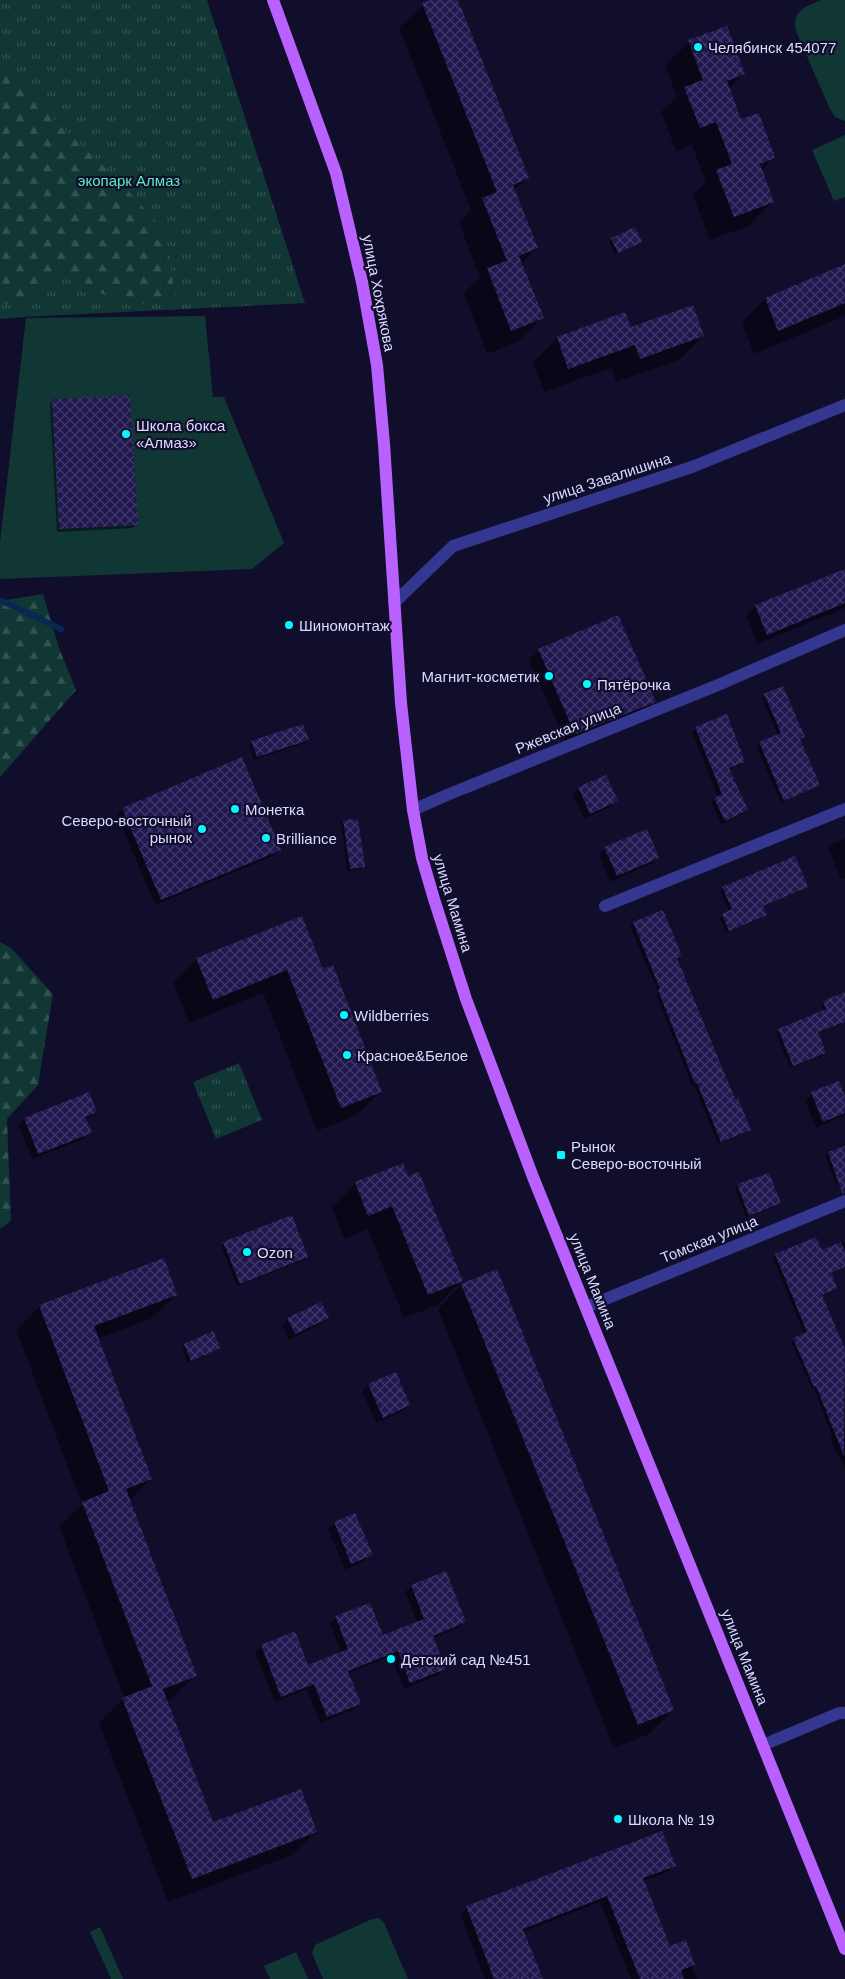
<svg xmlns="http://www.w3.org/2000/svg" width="845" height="1979" font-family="Helvetica,sans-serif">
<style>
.grass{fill:url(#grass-tufts)}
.forest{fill:url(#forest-firs)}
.pitch{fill:#103733}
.shadow{fill:#0007}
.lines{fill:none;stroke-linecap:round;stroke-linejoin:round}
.stream{stroke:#072853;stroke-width:6}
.building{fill:url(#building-cross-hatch)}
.minor{stroke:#343790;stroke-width:12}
.major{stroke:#b961ff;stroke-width:12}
.poi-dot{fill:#06f7ff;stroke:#110e2c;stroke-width:2}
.labels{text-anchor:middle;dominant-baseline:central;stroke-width:4.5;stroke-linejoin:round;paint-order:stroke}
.poi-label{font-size:15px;fill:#dbdaff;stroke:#110e2c;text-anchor:start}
.park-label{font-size:15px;fill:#58edbd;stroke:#110e2c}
.street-label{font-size:15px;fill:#dbdaff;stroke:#110e2c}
</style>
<defs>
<pattern id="grass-tufts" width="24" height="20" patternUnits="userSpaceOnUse" patternTransform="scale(1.25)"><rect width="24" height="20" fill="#103733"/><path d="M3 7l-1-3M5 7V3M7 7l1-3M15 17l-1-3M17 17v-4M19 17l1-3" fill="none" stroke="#325352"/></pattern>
<pattern id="forest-firs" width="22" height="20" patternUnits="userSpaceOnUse" patternTransform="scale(1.25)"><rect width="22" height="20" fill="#103733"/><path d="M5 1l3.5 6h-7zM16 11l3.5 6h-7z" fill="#325352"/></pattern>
<pattern id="building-cross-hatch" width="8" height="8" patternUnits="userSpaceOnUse" patternTransform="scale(1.25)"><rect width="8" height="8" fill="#20184f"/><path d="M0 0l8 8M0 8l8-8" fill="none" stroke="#403969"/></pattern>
</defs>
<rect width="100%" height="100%" fill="#110e2c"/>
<g class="grass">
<polygon points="0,0 207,0 305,303 22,317 0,319"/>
<polygon points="239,1063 262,1120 216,1139 193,1082"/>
</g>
<g class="forest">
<polygon points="0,64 26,76 42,108 119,181 166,232 175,297 131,306 62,276 14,305 0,303"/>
<polygon points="43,594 59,648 76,690 0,777 0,601"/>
<polygon points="0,942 11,948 53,994 38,1085 7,1119 11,1221 0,1229"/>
</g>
<g class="pitch">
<path d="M821 0H845V121L835 117 830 109 796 31C792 10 805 7 821 0Z"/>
<polygon points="845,135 845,197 834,201 812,150"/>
<polygon points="205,316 213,397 224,397 284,543 252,569 0,579 0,542 26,318"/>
<polygon points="379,1918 384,1923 408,1979 323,1979 312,1953 315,1945 372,1919"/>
<polygon points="100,1927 123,1979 111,1979 90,1932"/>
<polygon points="296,1952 308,1979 270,1979 264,1966"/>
</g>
<g class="shadow">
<polygon points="435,0 457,0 527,178 514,191 537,248 521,264 542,318 518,342 487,354 464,293 480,277 459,223 471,210 399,28 423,5"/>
<polygon points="689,42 743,74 728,89 740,121 774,158 761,171 772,202 749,226 710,240 693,195 706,182 692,145 676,151 661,112 677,97 665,65"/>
<polygon points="612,239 641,241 615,255 609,242"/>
<polygon points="845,266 845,316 754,354 742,323 765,299"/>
<polygon points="624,314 630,329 703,336 679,360 616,382 611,368 544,392 533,362 557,338"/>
<polygon points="53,401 136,525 133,528 57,532 50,403"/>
<polygon points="845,570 845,608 757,644 746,616 755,606"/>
<polygon points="539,650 654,701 645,711 566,743 529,660"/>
<polygon points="782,688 803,737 799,740 818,785 781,803 756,746 778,735 762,698"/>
<polygon points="696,728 744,762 740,765 728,770 747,810 743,814 721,824 711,802 718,797 692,732"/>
<polygon points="307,740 305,743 254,760 249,745 252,742"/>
<polygon points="579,788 616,801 610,807 584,819 573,794"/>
<polygon points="123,809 280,849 273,856 155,905 117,815"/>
<polygon points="343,821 363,866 361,869 347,871 341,824"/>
<polygon points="845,838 845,878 841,880 828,847"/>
<polygon points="605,848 658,858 651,864 610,882 599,855"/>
<polygon points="807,887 762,907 765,914 762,917 726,933 720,918 729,912 720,890 723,888"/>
<polygon points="662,911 681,955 676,959 734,1101 749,1130 746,1133 718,1144 694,1085 692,1086 656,994 658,992 630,926 633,923"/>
<polygon points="197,959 322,971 381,1091 357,1115 317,1131 263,993 189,1023 173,982"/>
<polygon points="845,994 845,1023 817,1033 825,1053 822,1056 790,1068 776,1033 779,1030 824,1012 821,1005 824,1002"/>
<polygon points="838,1083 845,1100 845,1115 816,1128 805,1100 812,1094"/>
<polygon points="96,1112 85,1120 90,1132 84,1139 32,1159 18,1125 24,1119"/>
<polygon points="845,1147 845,1181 836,1185 825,1156 828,1153"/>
<polygon points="402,1165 462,1281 438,1305 404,1318 368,1229 344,1239 332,1207 356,1183"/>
<polygon points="768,1174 779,1203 776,1206 746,1218 735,1188 737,1185"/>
<polygon points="845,1242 845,1268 830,1274 836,1288 821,1296 845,1352 845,1375 842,1376 845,1383 845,1469 838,1455 837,1456 830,1438 832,1435 814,1388 812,1389 791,1342 804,1334 773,1258 776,1255 821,1252"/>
<polygon points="224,1243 307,1257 304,1260 237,1286 221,1246"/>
<polygon points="461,1285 673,1710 649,1734 614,1748 438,1309"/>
<polygon points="176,1295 152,1318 98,1339 151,1479 129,1501 195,1676 171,1699 166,1701 212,1824 316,1832 292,1855 168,1902 99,1723 124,1698 59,1526 82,1504 16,1330 40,1306"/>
<polygon points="327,1318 321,1324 289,1340 282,1326 288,1319"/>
<polygon points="213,1333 220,1348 188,1363 182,1348"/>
<polygon points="368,1385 409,1405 403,1411 376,1423 362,1391"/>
<polygon points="335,1523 371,1555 365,1561 345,1570 328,1529"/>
<polygon points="411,1586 465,1622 458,1628 432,1639 444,1669 438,1675 404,1689 391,1656 347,1674 359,1703 353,1710 320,1723 307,1689 275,1702 255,1652 262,1646 307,1667 341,1653 330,1624 336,1617 382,1637 417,1623 405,1592"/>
<polygon points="674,1865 668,1872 643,1881 669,1948 694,1964 692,1966 697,1979 631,1979 600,1902 523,1932 542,1979 485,1979 460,1914 467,1907"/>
</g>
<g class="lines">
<polyline class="stream" points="0,600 61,629"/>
</g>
<g class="building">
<polygon points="431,0 458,0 529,178 513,185 538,248 507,261 482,198 497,192 422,3"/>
<polygon points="727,26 745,74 727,81 741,119 759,113 775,158 760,164 774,202 734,217 716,170 732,164 716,122 700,128 684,87 703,80 688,40"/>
<polygon points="635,227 642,242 618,253 611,238"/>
<polygon points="519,256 544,318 511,331 487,268"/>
<polygon points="845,264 845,303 778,331 765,298"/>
<polygon points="693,305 704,336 640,359 635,345 568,369 557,337 625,312 631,327"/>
<polygon points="130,395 138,525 59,529 52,399"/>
<polygon points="845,569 845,603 767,635 755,605"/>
<polygon points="618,615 656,702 575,734 538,649"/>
<polygon points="783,686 805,737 800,739 820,785 784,801 759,742 781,733 764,694"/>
<polygon points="727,714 745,762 729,768 748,810 725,821 714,798 722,794 695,727"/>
<polygon points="303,724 309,740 257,757 251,741"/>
<polygon points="242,757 281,850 161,900 122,808"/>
<polygon points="606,775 618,801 590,814 578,787"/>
<polygon points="358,819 365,867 350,869 343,820"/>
<polygon points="647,829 659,858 617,876 604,847"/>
<polygon points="795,856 808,887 763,906 767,915 729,931 722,914 732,909 722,887"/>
<polygon points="663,910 682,956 677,958 735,1099 738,1098 751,1130 721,1142 697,1083 695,1084 658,990 660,989 633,922"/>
<polygon points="302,916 323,969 333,965 382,1092 341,1108 287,970 213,1000 196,958"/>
<polygon points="845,992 845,1022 818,1032 826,1053 793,1066 778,1029 826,1009 823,1001"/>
<polygon points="839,1081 845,1096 845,1113 823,1122 811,1092"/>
<polygon points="89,1092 97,1112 85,1117 92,1133 38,1154 24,1118"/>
<polygon points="845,1146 845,1193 842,1193 828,1152"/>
<polygon points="403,1163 408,1176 419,1172 463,1281 428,1295 392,1206 368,1216 355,1182"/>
<polygon points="769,1173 781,1203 749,1216 737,1184"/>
<polygon points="292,1215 308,1257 240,1284 223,1242"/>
<polygon points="816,1237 822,1250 841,1242 845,1251 845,1267 831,1273 837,1288 822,1295 845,1349 844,1456 816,1386 814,1387 793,1338 807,1332 775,1254"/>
<polygon points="164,1258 177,1295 94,1326 152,1479 126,1489 197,1676 163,1689 213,1822 301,1789 317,1832 192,1879 122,1698 152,1686 82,1502 109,1491 39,1305"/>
<polygon points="497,1269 674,1710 638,1725 461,1284"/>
<polygon points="321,1302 329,1318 295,1334 287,1318"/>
<polygon points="213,1331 221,1348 191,1361 184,1344"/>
<polygon points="396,1372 410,1405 383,1418 368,1384"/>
<polygon points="355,1513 373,1555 351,1564 334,1522"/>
<polygon points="446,1571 466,1622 433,1636 446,1669 410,1683 398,1651 348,1671 361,1704 327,1717 314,1684 281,1697 261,1645 295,1631 308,1665 348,1649 335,1616 370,1603 383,1635 424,1619 411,1585"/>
<polygon points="662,1831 676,1866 643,1878 670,1946 686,1940 695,1965 681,1970 684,1979 640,1979 607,1896 523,1929 543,1979 494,1979 466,1906"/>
</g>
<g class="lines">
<g class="minor">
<polyline points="394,603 453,546 692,467 845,405"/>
<polyline points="413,810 447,795 718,685 845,630"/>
<polyline points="605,906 845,809"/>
<polyline points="586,1307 845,1201"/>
<polyline points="763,1745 839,1713 845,1713"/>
</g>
<polyline class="major" points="273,0 336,173 362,282 377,365 384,444 401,703 413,810 422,858 434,899 466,999 533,1177 845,1949"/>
</g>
<g class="poi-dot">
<circle cx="698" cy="47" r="5"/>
<circle cx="126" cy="434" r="5"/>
<circle cx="289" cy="625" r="5"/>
<circle cx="549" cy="676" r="5"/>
<circle cx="587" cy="684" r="5"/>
<circle cx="235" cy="809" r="5"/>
<circle cx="202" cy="829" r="5"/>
<circle cx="266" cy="838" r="5"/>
<circle cx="344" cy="1015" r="5"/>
<circle cx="347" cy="1055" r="5"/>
<rect x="556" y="1150" width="10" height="10" rx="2.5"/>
<circle cx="247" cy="1252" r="5"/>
<circle cx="391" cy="1659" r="5"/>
<circle cx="618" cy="1819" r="5"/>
</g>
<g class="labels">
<g class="poi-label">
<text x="708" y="47">Челябинск 454077</text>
<text x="136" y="425">Школа бокса<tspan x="136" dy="17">«Алмаз»</tspan></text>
<text x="299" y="625">Шиномонтаж</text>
<text x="539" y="676" text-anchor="end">Магнит-косметик</text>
<text x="597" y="684">Пятёрочка</text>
<text x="245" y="809">Монетка</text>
<text x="192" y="820" text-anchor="end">Северо-восточный<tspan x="192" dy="17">рынок</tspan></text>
<text x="276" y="838">Brilliance</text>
<text x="354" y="1015">Wildberries</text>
<text x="357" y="1055">Красное&amp;Белое</text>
<text x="571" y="1146">Рынок<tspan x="571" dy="17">Северо-восточный</tspan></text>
<text x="257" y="1252">Ozon</text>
<text x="401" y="1659">Детский сад №451</text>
<text x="628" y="1819">Школа № 19</text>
</g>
<g class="park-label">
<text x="129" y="180">экопарк Алмаз</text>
</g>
<g class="street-label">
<text transform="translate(379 293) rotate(79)">улица Хохрякова</text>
<text transform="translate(607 478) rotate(-18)">улица Завалишина</text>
<text transform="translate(568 728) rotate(-22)">Ржевская улица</text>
<text transform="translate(453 903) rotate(73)">улица Мамина</text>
<text transform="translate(709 1239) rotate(-22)">Томская улица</text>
<text transform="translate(593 1281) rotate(68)">улица Мамина</text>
<text transform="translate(745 1657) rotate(68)">улица Мамина</text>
</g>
</g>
</svg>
